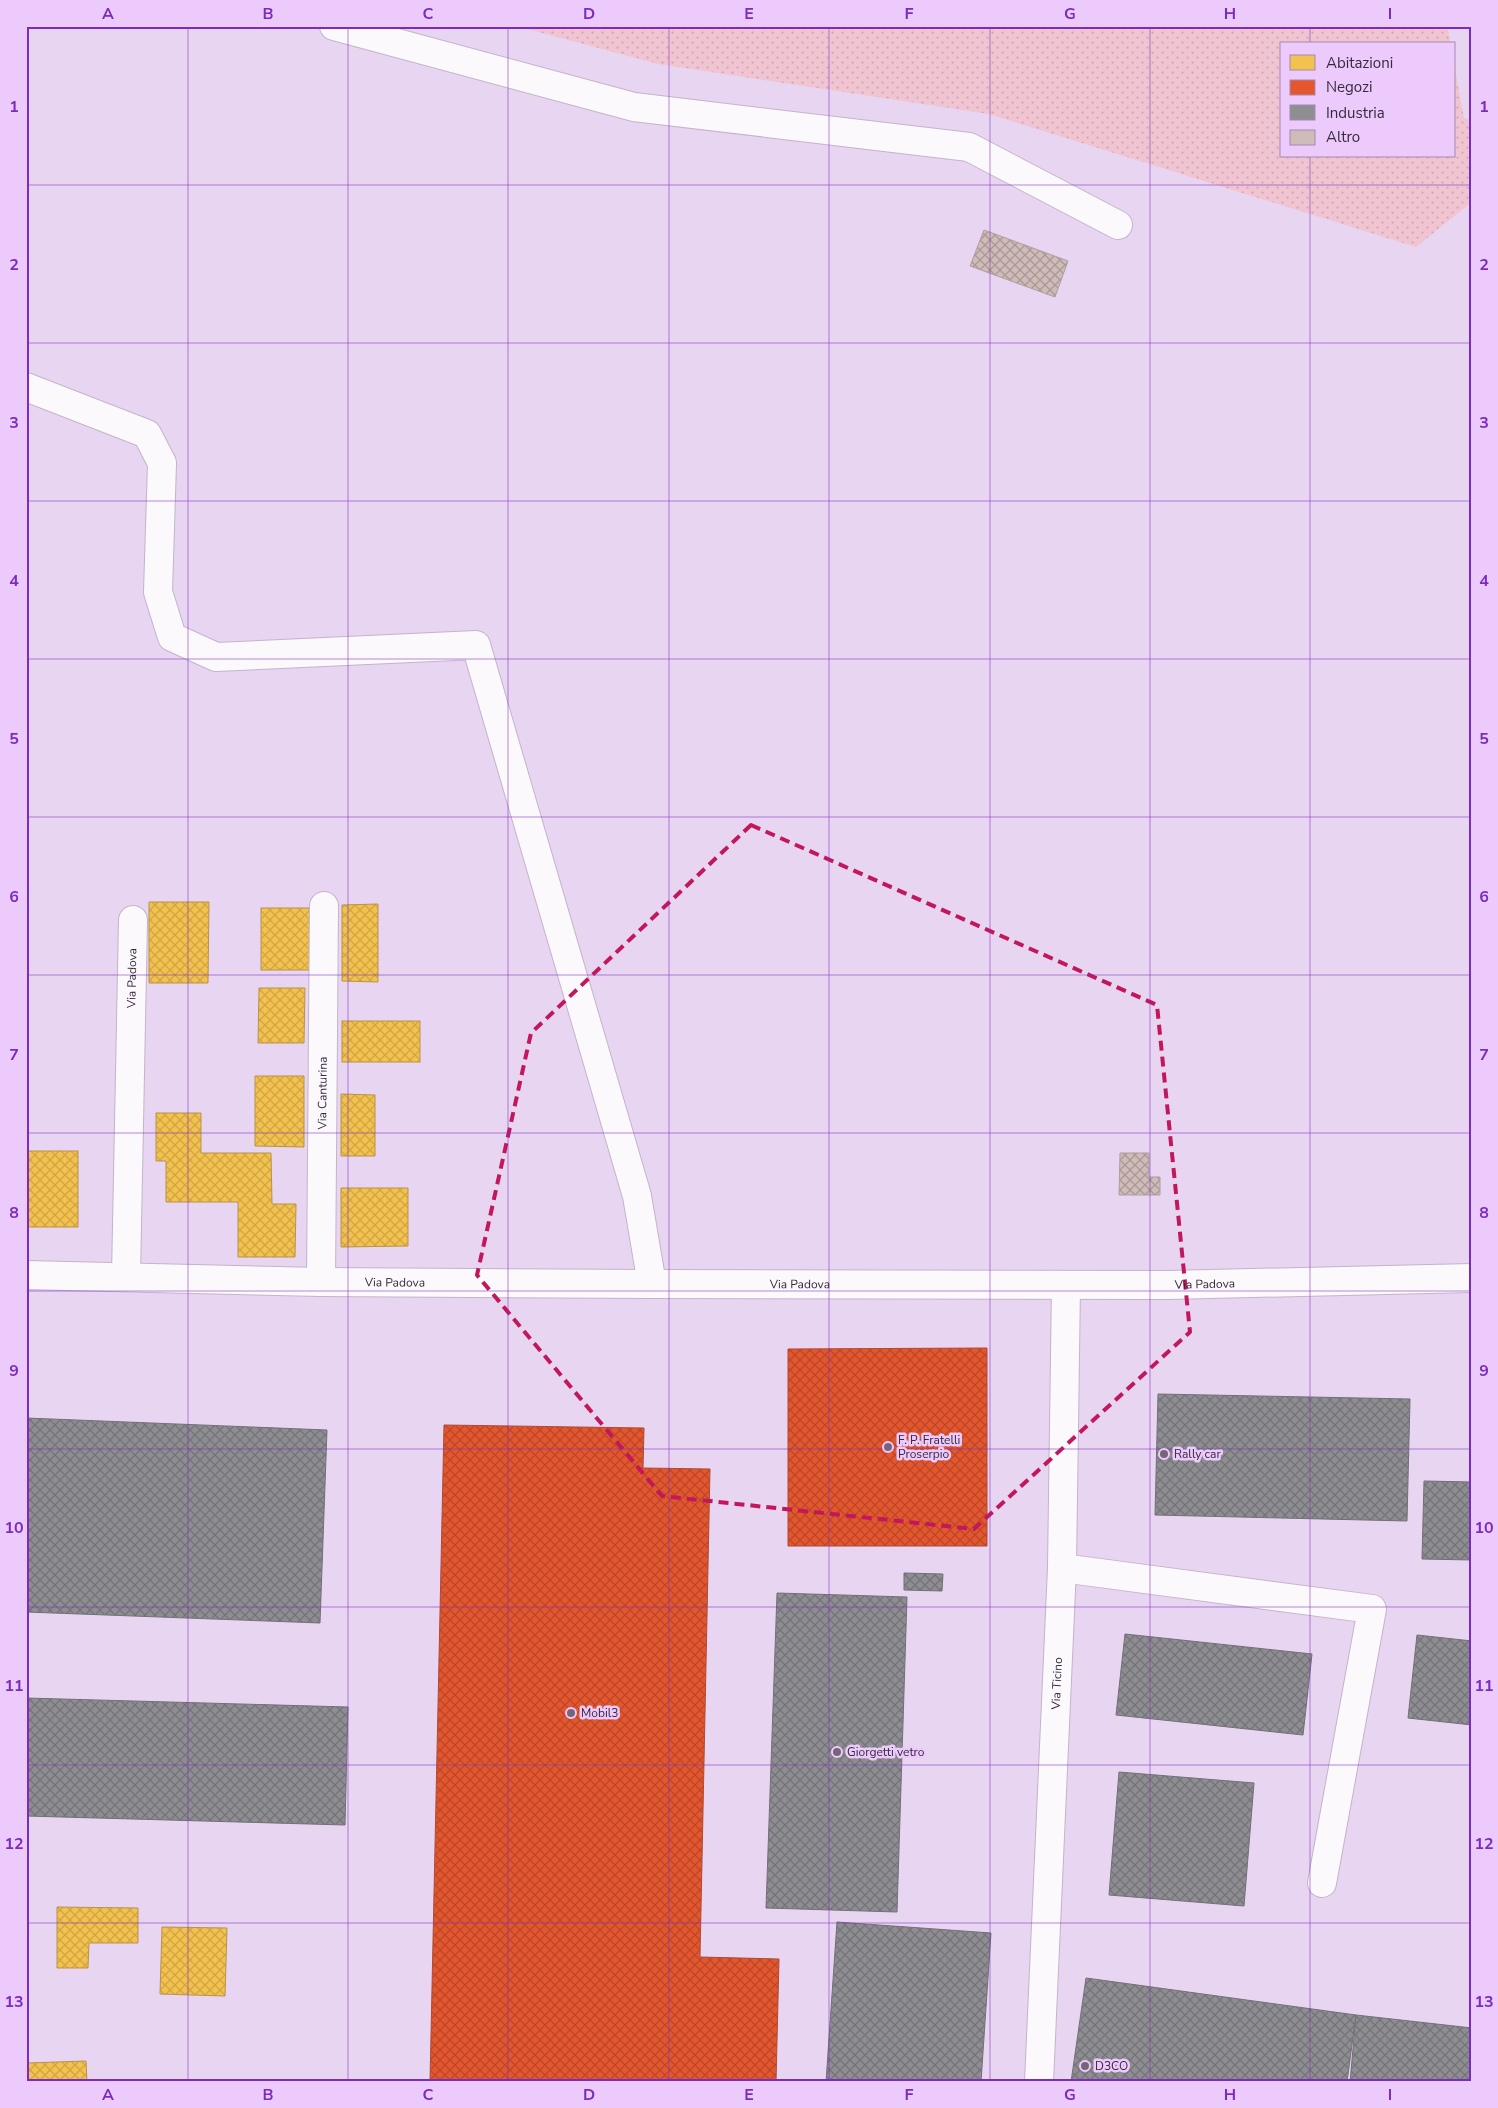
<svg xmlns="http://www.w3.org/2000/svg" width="1498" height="2108" font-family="'Nunito Sans',sans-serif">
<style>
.grass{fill:url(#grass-dots)}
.homes{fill:url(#homes-cross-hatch);stroke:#ba9349}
.shops{fill:url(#shops-cross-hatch);stroke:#b04932}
.industry{fill:url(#industry-cross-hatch);stroke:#736f78}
.building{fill:url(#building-cross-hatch);stroke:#ad9ea1}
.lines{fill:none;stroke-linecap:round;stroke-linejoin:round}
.minor-casing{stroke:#c3b4ca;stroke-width:30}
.minor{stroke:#fcf9fd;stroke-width:28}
.marked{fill:none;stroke:#c2185b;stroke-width:4;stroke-dasharray:10 6;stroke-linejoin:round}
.grid{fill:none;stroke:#7b2cbf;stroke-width:1;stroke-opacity:0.55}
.poi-dot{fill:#75657b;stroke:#edcafc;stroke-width:2}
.labels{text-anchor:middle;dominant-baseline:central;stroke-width:5;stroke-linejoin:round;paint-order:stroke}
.street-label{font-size:12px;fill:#37293c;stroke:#edcafc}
.poi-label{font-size:12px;fill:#37293c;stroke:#edcafc;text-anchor:start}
.neatline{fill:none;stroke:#7b2cbf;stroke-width:2}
.grid-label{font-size:16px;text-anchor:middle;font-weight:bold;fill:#7b2cbf}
</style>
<defs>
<pattern id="grass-dots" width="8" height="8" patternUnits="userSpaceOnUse" patternTransform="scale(1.25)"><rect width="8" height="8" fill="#f1c4d2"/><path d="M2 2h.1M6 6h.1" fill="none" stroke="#cfa8b5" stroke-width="1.8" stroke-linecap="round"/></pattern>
<pattern id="homes-cross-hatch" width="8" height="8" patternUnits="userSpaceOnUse" patternTransform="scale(1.25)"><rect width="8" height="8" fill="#f2c14e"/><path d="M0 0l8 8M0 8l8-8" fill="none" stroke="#d0a645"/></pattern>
<pattern id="shops-cross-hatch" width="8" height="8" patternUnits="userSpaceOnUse" patternTransform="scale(1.25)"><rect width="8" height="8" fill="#e4572e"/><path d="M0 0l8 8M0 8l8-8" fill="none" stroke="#ba4828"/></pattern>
<pattern id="industry-cross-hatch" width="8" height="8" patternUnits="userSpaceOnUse" patternTransform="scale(1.25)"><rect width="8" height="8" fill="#8d8d92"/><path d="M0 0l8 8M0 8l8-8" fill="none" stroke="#747378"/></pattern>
<pattern id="building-cross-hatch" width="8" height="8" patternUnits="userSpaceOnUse" patternTransform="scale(1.25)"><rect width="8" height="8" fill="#cfbbb7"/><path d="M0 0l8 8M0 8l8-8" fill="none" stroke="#a99896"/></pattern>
</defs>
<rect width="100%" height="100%" fill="#e8d5f1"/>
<polygon class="grass" points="516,26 1447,26 1451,44 1282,44 1282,156 1454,156 1454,64 1464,118 1472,120 1472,202 1416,247 989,114 658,64"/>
<g class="homes">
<polygon points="149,902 209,902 208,983 149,983"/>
<polygon points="378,904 378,982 342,981 342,905"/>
<rect x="261" y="908" width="49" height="62"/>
<polygon points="259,988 305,988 304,1043 258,1043"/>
<rect x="342" y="1021" width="78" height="41"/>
<polygon points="255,1076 304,1076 304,1147 255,1146"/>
<polygon points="341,1094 375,1095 375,1156 341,1156"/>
<polygon points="156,1113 201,1113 201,1153 271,1153 272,1204 296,1204 295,1257 238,1257 238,1202 166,1202 166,1161 156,1161"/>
<rect x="26" y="1151" width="52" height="76"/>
<polygon points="341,1188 408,1188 408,1246 341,1247"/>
<polygon points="57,1907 138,1908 138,1943 89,1943 88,1968 57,1968"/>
<polygon points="162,1927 227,1928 225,1996 160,1994"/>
<polygon points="86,2061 87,2082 26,2082 26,2063"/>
</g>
<g class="shops">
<polygon points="987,1348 987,1546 788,1546 788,1349"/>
<polygon points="444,1425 644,1428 643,1468 710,1469 700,1957 779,1959 776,2082 430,2082"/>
</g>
<g class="industry">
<polygon points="1158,1394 1410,1399 1407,1521 1155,1515"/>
<polygon points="26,1418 327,1430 320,1623 26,1612"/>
<polygon points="1424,1481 1472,1482 1472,1560 1422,1559"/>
<polygon points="904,1573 943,1574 942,1591 904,1590"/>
<polygon points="777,1593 907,1597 897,1912 766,1908"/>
<polygon points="1125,1634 1312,1654 1303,1735 1116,1715"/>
<polygon points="1417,1635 1472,1641 1472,1725 1408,1718"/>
<polygon points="26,1698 348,1707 345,1825 26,1816"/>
<polygon points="1119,1772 1254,1783 1244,1906 1109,1895"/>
<polygon points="837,1922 991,1933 981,2082 826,2082"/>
<polygon points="1086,1978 1356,2015 1347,2082 1071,2082"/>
<polygon points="1356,2015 1472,2028 1472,2082 1350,2082"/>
</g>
<g class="building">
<polygon points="984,230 1068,261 1055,297 970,266"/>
<polygon points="1120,1153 1149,1153 1149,1177 1160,1177 1160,1195 1119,1195"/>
</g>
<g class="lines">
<g class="minor-casing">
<g id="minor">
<polyline points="334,26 634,107 969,147 1118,225"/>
<polyline points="26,387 147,434 162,463 158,592 172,637 216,657 476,645 637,1196 652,1284"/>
<path id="s1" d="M26 1275 321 1282 652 1284 1168 1285 1472 1278"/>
<path id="s2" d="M126 1277 133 920"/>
<path id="s3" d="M321 1282 324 906"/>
<polyline points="1062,1568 1372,1609 1322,1883"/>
<path id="s4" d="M1039 2082 1062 1568 1066 1285"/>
</g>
</g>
<use href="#minor" class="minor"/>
</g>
<path class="marked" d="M751 825 1157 1005 1190 1332 974 1529 662 1496 477 1275 531 1033Z"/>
<path class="grid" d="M188 26V2082M348 26V2082M508 26V2082M669 26V2082M829 26V2082M990 26V2082M1150 26V2082M1310 26V44M1310 156V2082M26 185H1472M26 343H1472M26 501H1472M26 659H1472M26 817H1472M26 975H1472M26 1133H1472M26 1291H1472M26 1449H1472M26 1607H1472M26 1765H1472M26 1923H1472"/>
<g class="poi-dot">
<circle cx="888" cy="1447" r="5"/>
<circle cx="1164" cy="1454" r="5"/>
<circle cx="571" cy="1713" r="5"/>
<circle cx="837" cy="1752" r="5"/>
<circle cx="1085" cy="2066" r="5"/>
</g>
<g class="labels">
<g class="street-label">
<text stroke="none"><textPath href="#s2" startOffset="299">Via Padova</textPath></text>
<text stroke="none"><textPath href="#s3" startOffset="189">Via Canturina</textPath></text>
<text stroke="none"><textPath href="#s1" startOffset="369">Via Padova</textPath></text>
<text stroke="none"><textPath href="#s1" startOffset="774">Via Padova</textPath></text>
<text stroke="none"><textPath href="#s1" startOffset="1179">Via Padova</textPath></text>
<text stroke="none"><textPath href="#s4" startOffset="399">Via Ticino</textPath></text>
</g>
<g class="poi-label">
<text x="898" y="1440">F. P. Fratelli<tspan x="898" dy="14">Proserpio</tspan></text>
<text x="1174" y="1454">Rally car</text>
<text x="581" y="1713">Mobil3</text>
<text x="847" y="1752">Giorgetti vetro</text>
<text x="1095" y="2066">D3CO</text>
</g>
</g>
<rect width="1498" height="2108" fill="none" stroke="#edcafc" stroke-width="55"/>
<rect x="1280" y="42" width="175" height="115" fill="#edcafc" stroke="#a48aaf"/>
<rect x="1290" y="55" width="25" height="15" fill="#f2c14e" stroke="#a48aaf"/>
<text x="1326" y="68" font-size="15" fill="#37293c">Abitazioni</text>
<rect x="1290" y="80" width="25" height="15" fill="#e4572e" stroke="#a48aaf"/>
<text x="1326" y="92" font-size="15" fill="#37293c">Negozi</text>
<rect x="1290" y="105" width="25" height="15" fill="#8d8d92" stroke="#a48aaf"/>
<text x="1326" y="118" font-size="15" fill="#37293c">Industria</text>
<rect x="1290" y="130" width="25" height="15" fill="#cfbbb7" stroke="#a48aaf"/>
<text x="1326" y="142" font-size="15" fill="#37293c">Altro</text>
<rect x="28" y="28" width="1442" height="2052" class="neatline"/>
<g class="grid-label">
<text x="108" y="19">A</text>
<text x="268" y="19">B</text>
<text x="428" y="19">C</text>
<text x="589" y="19">D</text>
<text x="749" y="19">E</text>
<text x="909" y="19">F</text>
<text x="1070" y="19">G</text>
<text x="1230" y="19">H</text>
<text x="1390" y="19">I</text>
<text x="14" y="112">1</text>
<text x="1484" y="112">1</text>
<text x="14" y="270">2</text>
<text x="1484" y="270">2</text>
<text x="14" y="428">3</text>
<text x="1484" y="428">3</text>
<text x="14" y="586">4</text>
<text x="1484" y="586">4</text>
<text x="14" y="744">5</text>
<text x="1484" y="744">5</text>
<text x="14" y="902">6</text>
<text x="1484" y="902">6</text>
<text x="14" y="1060">7</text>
<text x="1484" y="1060">7</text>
<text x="14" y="1218">8</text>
<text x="1484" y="1218">8</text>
<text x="14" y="1376">9</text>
<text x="1484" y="1376">9</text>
<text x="14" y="1533">10</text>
<text x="1484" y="1533">10</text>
<text x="14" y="1691">11</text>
<text x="1484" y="1691">11</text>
<text x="14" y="1849">12</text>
<text x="1484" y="1849">12</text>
<text x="14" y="2007">13</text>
<text x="1484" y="2007">13</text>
<text x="108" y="2100">A</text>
<text x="268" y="2100">B</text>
<text x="428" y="2100">C</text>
<text x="589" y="2100">D</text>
<text x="749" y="2100">E</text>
<text x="909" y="2100">F</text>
<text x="1070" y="2100">G</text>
<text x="1230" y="2100">H</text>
<text x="1390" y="2100">I</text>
</g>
</svg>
